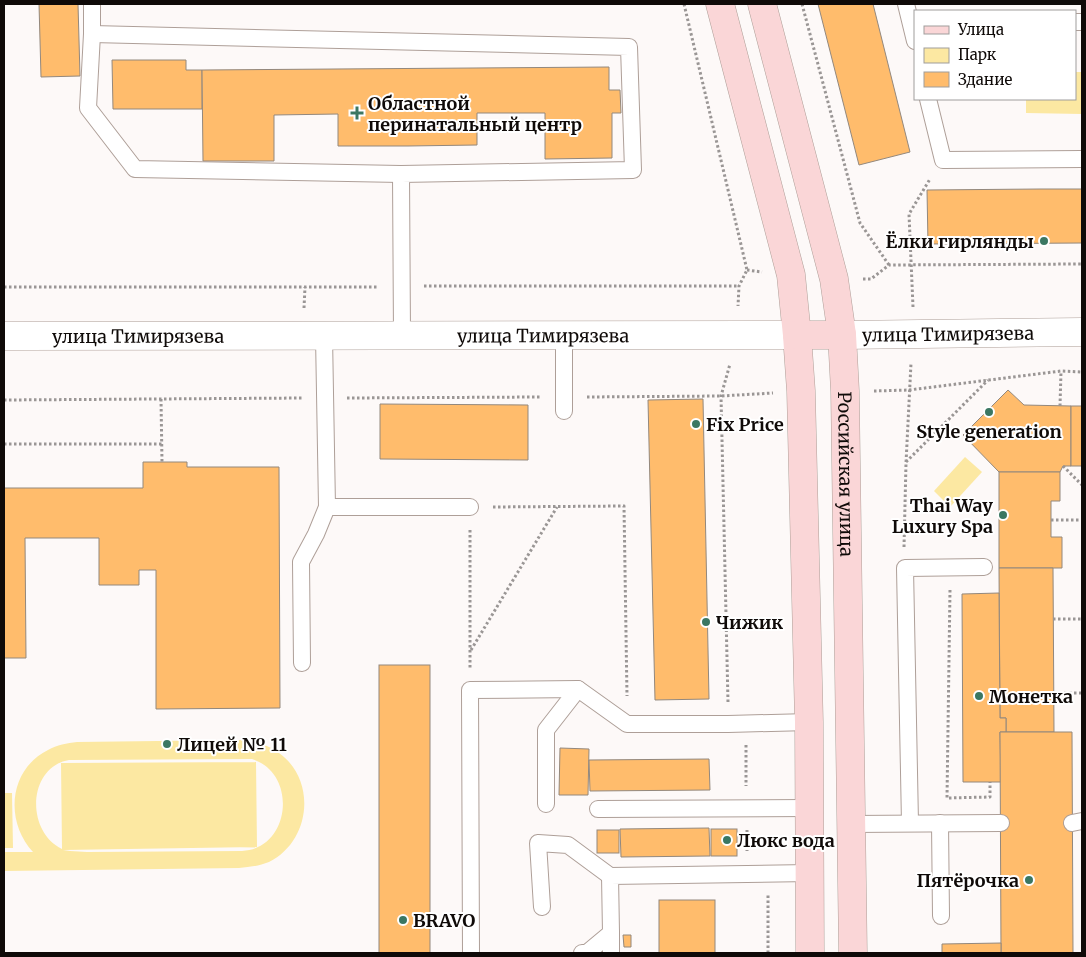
<svg xmlns="http://www.w3.org/2000/svg" width="1086" height="957" font-family="Merriweather,serif">
<style>
.green{fill:#fce8a2;fill-rule:evenodd}
.building{fill:#ffbc6c;stroke:#93887d}
.lines{fill:none;stroke-linecap:round;stroke-linejoin:round}
.service-casing{stroke:#ae9f98;stroke-width:18}
.tertiary-casing{stroke:#ae9f98;stroke-width:29}
.secondary-casing{stroke:#ae9f98;stroke-width:29}
.path{stroke:#9a9695;stroke-width:3;stroke-dasharray:2.5 2.5;stroke-linecap:butt}
.service{stroke:#fff;stroke-width:16}
.tertiary{stroke:#fff;stroke-width:28}
.secondary{stroke:#fad6d7;stroke-width:28}
.poi-dot{fill:#3b7762;stroke:#fff;stroke-width:2}
.labels{text-anchor:middle;dominant-baseline:central;stroke-width:4;stroke-linejoin:round;paint-order:stroke}
.poi-label{font-size:18px;font-weight:bold;fill:#0f0a08;stroke:#fff;text-anchor:start}
.street-label{font-size:18px;fill:#0f0a08;stroke:#fff}
</style>
<rect width="100%" height="100%" fill="#fdf9f8"/>
<g class="green">
<polygon points="1075,72 1082,72 1082,114 1026,113 1026,99 1075,99"/>
<polygon points="965,457 982,472 950,507 934,491"/>
<path d="M239 740C254 741 267 744 279 753 317 780 311 841 269 862 259 866 249 867 239 868L4 871V852H33C5 822 8 770 48 750 57 745 67 743 77 742ZM252 759C298 773 291 849 242 851L87 852 70 851 63 850 257 847 256 762 61 763 62 849C25 831 28 767 69 760Z"/>
<polygon points="4,793 12,793 13,848 4,848"/>
</g>
<g class="building">
<polygon points="39,4 78,4 80,76 41,77"/>
<polygon points="818,4 873,4 910,152 859,165"/>
<polygon points="112,60 186,60 186,70 202,70 202,109 113,109"/>
<polygon points="609,67 609,90 620,90 621,113 612,113 612,158 545,159 545,113 477,113 477,145 408,146 338,146 338,114 274,115 274,161 203,161 202,70"/>
<polygon points="1040,189 1082,189 1082,243 928,244 927,190"/>
<polygon points="1008,390 1024,405 1071,406 1071,466 1063,466 1060,472 999,472 963,435"/>
<polygon points="703,399 709,699 655,700 648,400"/>
<polygon points="380,404 528,405 528,460 380,459"/>
<rect x="1071" y="406" width="11" height="60"/>
<polygon points="143,462 187,462 187,467 279,467 280,708 156,709 156,570 139,570 139,585 99,585 99,538 25,538 26,658 4,658 4,488 143,488"/>
<polygon points="999,472 1060,472 1060,501 1051,501 1051,537 1062,537 1062,568 999,568"/>
<polygon points="999,568 1053,568 1054,732 1006,732 1006,718 1000,718"/>
<polygon points="999,593 1000,718 1006,718 1006,732 1000,732 1001,782 963,782 962,594"/>
<rect x="379" y="665" width="51" height="288"/>
<polygon points="1000,732 1072,732 1073,953 1001,953"/>
<polygon points="560,748 589,749 588,795 559,795"/>
<polygon points="709,759 710,790 590,791 589,760"/>
<polygon points="709,828 710,856 621,857 620,829"/>
<rect x="711" y="829" width="26" height="27"/>
<rect x="597" y="830" width="22" height="23"/>
<rect x="659" y="900" width="56" height="53"/>
<polygon points="623,935 631,935 631,947 624,947"/>
<polygon points="1001,943 1001,953 942,953 942,944"/>
</g>
<g class="lines">
<g class="service-casing">
<g id="service">
<polyline points="92,4 92,34 88,108 135,169 401,174"/>
<polyline points="906,4 915,41"/>
<polyline points="1075,22 1082,22"/>
<polyline points="92,34 629,47 633,170 401,174 402,335"/>
<polyline points="928,99 943,160 1082,159"/>
<polyline points="564,335 564,411"/>
<polyline points="324,336 327,507 470,507"/>
<polyline points="302,663 301,562 316,534 327,507"/>
<polyline points="546,804 546,730 578,689"/>
<polyline points="598,809 809,808"/>
<polyline points="910,823 905,568 984,567"/>
<polyline points="940,823 941,916"/>
<polyline points="1072,823 1082,821"/>
<polyline points="851,824 1001,823"/>
<polyline points="542,907 538,843 568,845 610,876"/>
<polyline points="611,933 611,953"/>
<polyline points="471,953 470,690 578,689 627,724 728,724 809,722"/>
<polyline points="582,953 587,953 611,933 610,876 810,873"/>
</g>
</g>
<g class="tertiary-casing">
<g id="tertiary">
<path id="s1" d="M842 335 1082 332"/>
<path id="s2" d="M4 336 797 335"/>
</g>
</g>
<g class="secondary-casing">
<g id="secondary">
<polyline points="720,4 791,275 797,335 801,391 809,722 810,953"/>
<path id="s3" d="M762 4 834 279 842 335 845 391 853 953"/>
<polyline points="797,335 842,335"/>
</g>
</g>
<g class="path">
<polyline points="684,4 747,270 739,286 738,306"/>
<polyline points="802,4 860,223 889,265"/>
<polyline points="747,270 762,272"/>
<polyline points="863,279 871,279 889,265 1082,264"/>
<polyline points="424,286 739,286"/>
<polyline points="4,287 378,287"/>
<polyline points="913,307 909,214 930,179"/>
<polyline points="304,308 305,287"/>
<polyline points="874,391 909,390 1061,371 1082,372"/>
<polyline points="587,397 721,396 773,393"/>
<polyline points="347,398 540,397"/>
<polyline points="161,399 162,462"/>
<polyline points="4,400 303,398"/>
<polyline points="1060,406 1061,371"/>
<polyline points="4,444 162,444"/>
<polyline points="906,462 988,380"/>
<polyline points="1063,466 1082,485"/>
<polyline points="493,507 624,506 627,696"/>
<polyline points="1051,520 1082,520"/>
<polyline points="470,530 470,669"/>
<polyline points="904,547 906,463 911,363"/>
<polyline points="950,590 947,798 990,797 990,782"/>
<polyline points="1053,619 1082,619"/>
<polyline points="471,650 557,507"/>
<polyline points="1054,693 1082,693"/>
<polyline points="728,702 721,396 730,364"/>
<polyline points="746,745 746,786"/>
<polyline points="747,830 747,851"/>
<polyline points="768,953 768,895"/>
</g>
<use href="#service" class="service"/>
<use href="#tertiary" class="tertiary"/>
<use href="#secondary" class="secondary"/>
</g>
<g class="poi-dot">
<path d="M354.5 105.5h5v5h5v5h-5v5h-5v-5h-5v-5h5z"/>
<circle cx="1044" cy="241" r="5"/>
<circle cx="989" cy="412" r="5"/>
<circle cx="696" cy="424" r="5"/>
<circle cx="1003" cy="515" r="5"/>
<circle cx="706" cy="622" r="5"/>
<circle cx="979" cy="696" r="5"/>
<circle cx="167" cy="744" r="5"/>
<circle cx="727" cy="840" r="5"/>
<circle cx="1029" cy="880" r="5"/>
<circle cx="403" cy="920" r="5"/>
</g>
<g class="labels">
<g class="poi-label">
<text x="368" y="103">Областной<tspan x="368" dy="21">перинатальный центр</tspan></text>
<text x="1034" y="241" text-anchor="end">Ёлки гирлянды</text>
<text x="706" y="424">Fix Price</text>
<text x="989" y="431" text-anchor="middle">Style generation</text>
<text x="993" y="505" text-anchor="end">Thai Way<tspan x="993" dy="21">Luxury Spa</tspan></text>
<text x="716" y="622">Чижик</text>
<text x="989" y="696">Монетка</text>
<text x="177" y="744">Лицей № 11</text>
<text x="737" y="840">Люкс вода</text>
<text x="1019" y="880" text-anchor="end">Пятёрочка</text>
<text x="413" y="920">BRAVO</text>
</g>
<g class="street-label">
<text stroke="none"><textPath href="#s1" startOffset="106">улица Тимирязева</textPath></text>
<text stroke="none"><textPath href="#s2" startOffset="539">улица Тимирязева</textPath></text>
<text stroke="none"><textPath href="#s2" startOffset="134">улица Тимирязева</textPath></text>
<text stroke="none"><textPath href="#s3" startOffset="480">Российская улица</textPath></text>
</g>
</g>
<rect width="1086" height="957" fill="none" stroke="#0f0a08" stroke-width="10"/>
<rect x="914" y="10" width="162" height="90" fill="#ffffff" stroke="#9f9d9c"/>
<rect x="924" y="26" width="25" height="8" fill="#fad6d7" stroke="#9f9d9c"/>
<text x="958" y="35" font-size="15" fill="#0f0a08">Улица</text>
<rect x="924" y="48" width="25" height="15" fill="#fce8a2" stroke="#9f9d9c"/>
<text x="958" y="60" font-size="15" fill="#0f0a08">Парк</text>
<rect x="924" y="72" width="25" height="15" fill="#ffbc6c" stroke="#9f9d9c"/>
<text x="958" y="85" font-size="15" fill="#0f0a08">Здание</text>
</svg>
